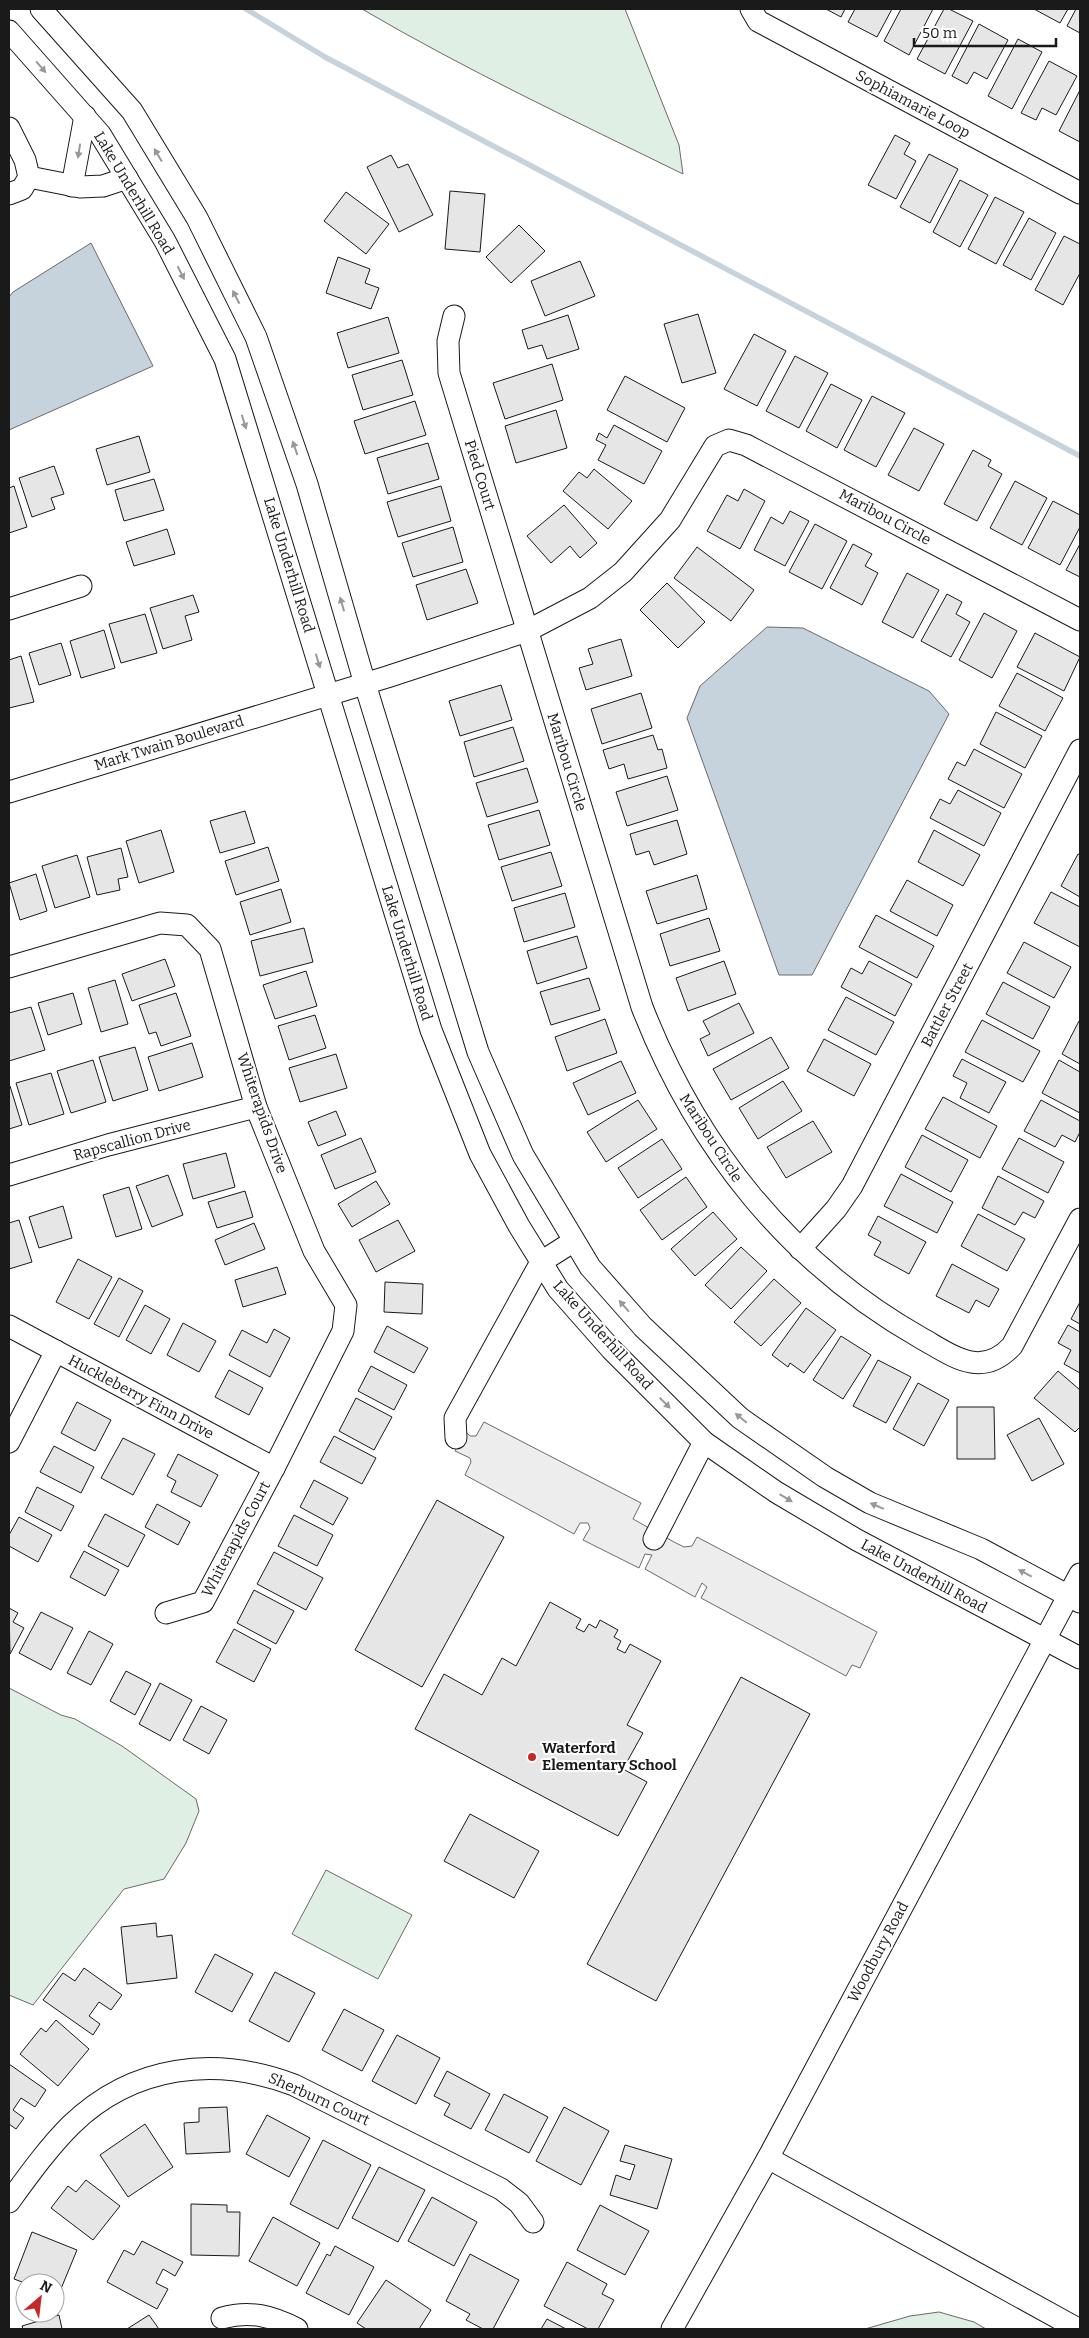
<svg xmlns="http://www.w3.org/2000/svg" width="1089" height="2338" font-family="Bitter,serif">
<style>
.green{fill:#e0efe3;stroke:#6a6a6a}
.parking{fill:#ededed;stroke:#6a6a6a}
.water{fill:#c6d2dc;stroke:#6a6a6a}
.lines{fill:none;stroke-linecap:round;stroke-linejoin:round}
.stream{stroke:#c6d2dc;stroke-width:5.5}
.building{fill:#e6e6e6;stroke:#1a1a1a}
.minor-casing{stroke:#1a1a1a;stroke-width:23}
.minor{stroke:#fff;stroke-width:21}
.oneway{fill:#989898}
.poi-dot{fill:#c62828;stroke:#fff;stroke-width:2}
.labels{text-anchor:middle;dominant-baseline:central;stroke-width:4;stroke-linejoin:round;paint-order:stroke}
.street-label{font-size:15px;fill:#1a1a1a;stroke:#fff}
.poi-label{font-size:15px;font-weight:bold;fill:#1a1a1a;stroke:#fff;text-anchor:start}
</style>
<rect width="100%" height="100%" fill="#fff"/>
<g class="green">
<path d="M362 9H625L679 145 683 174C575 121 466 70 362 9Z"/>
<polygon points="9,1688 61,1715 75,1719 122,1746 196,1799 199,1811 186,1843 164,1879 124,1889 33,2005 9,1995"/>
<polygon points="326,1870 412,1915 378,1979 292,1934"/>
<polygon points="939,2312 974,2322 986,2329 865,2329 910,2316"/>
</g>
<polygon class="parking" points="484,1422 641,1503 633,1519 674,1542 684,1547 692,1546 697,1537 877,1632 860,1668 852,1665 846,1676 701,1598 707,1587 702,1583 695,1597 645,1569 652,1555 645,1554 639,1568 583,1540 590,1528 588,1523 580,1523 574,1534 465,1475 471,1462 470,1458 455,1451 465,1431 470,1436 476,1436"/>
<g class="water">
<polygon points="91,243 153,366 9,430 9,297 13,292"/>
<polygon points="767,627 803,628 929,691 949,714 812,975 779,975 687,718 700,686"/>
</g>
<g class="lines">
<polyline class="stream" points="246,9 325,57 1080,456"/>
</g>
<g class="building">
<polygon points="826,9 845,9 841,17"/>
<polygon points="855,9 892,9 877,37 848,22"/>
<polygon points="901,9 933,9 909,55 884,41"/>
<polygon points="944,9 949,9 973,21 945,74 917,59"/>
<polygon points="1034,9 1068,9 1060,23"/>
<polygon points="1076,9 1080,9 1080,33 1067,26"/>
<polygon points="979,24 1008,40 987,79 974,72 967,84 952,76"/>
<polygon points="1018,39 1042,52 1012,109 988,96"/>
<polygon points="1049,61 1077,76 1056,115 1042,108 1036,120 1021,113"/>
<polygon points="1080,90 1080,142 1059,131"/>
<polygon points="895,135 910,143 904,154 916,161 896,199 868,185"/>
<polygon points="929,154 958,169 930,223 900,207"/>
<polygon points="391,155 398,168 408,164 433,215 399,232 367,167"/>
<polygon points="960,180 988,195 960,247 933,232"/>
<polygon points="450,191 485,194 480,252 445,249"/>
<polygon points="346,192 389,224 366,254 324,221"/>
<polygon points="995,197 1024,212 996,264 968,249"/>
<polygon points="1029,218 1056,233 1031,280 1003,265"/>
<polygon points="519,225 545,251 511,283 486,257"/>
<polygon points="1064,236 1080,244 1080,273 1063,305 1035,290"/>
<polygon points="338,257 370,269 365,283 379,288 371,309 326,293"/>
<polygon points="580,261 595,296 545,316 531,281"/>
<polygon points="698,314 716,373 682,383 664,324"/>
<polygon points="568,315 579,349 547,359 542,345 528,349 522,330"/>
<polygon points="388,317 399,353 348,368 337,333"/>
<polygon points="754,334 786,351 757,406 724,389"/>
<polygon points="795,356 828,373 799,428 766,411"/>
<polygon points="402,360 413,395 363,410 352,375"/>
<polygon points="552,364 563,400 505,419 493,383"/>
<polygon points="625,376 685,408 667,442 607,410"/>
<polygon points="831,384 862,400 837,448 806,431"/>
<polygon points="872,396 905,413 876,467 844,450"/>
<polygon points="415,401 426,435 365,454 354,421"/>
<polygon points="556,410 567,448 516,463 505,426"/>
<polygon points="614,425 662,451 644,484 598,460 606,445 596,440 599,433 607,438"/>
<polygon points="914,428 944,444 919,491 888,475"/>
<polygon points="139,436 150,472 107,485 96,449"/>
<polygon points="428,443 439,479 388,494 377,458"/>
<polygon points="973,450 991,460 988,466 1002,474 977,521 944,504"/>
<polygon points="54,466 64,494 51,498 55,509 32,517 19,478"/>
<polygon points="594,469 632,501 608,529 563,491 579,472 587,478"/>
<polygon points="154,479 164,510 124,521 115,490"/>
<polygon points="1015,481 1047,498 1022,545 990,528"/>
<polygon points="14,486 27,527 9,533 9,488"/>
<polygon points="441,486 451,521 398,537 387,502"/>
<polygon points="744,489 765,501 740,549 707,531 727,495 738,501"/>
<polygon points="1053,501 1080,515 1080,527 1060,565 1028,548"/>
<polygon points="564,505 597,543 580,558 570,546 551,563 527,536"/>
<polygon points="790,511 809,521 785,566 754,550 771,517 783,524"/>
<polygon points="815,524 847,541 822,589 789,572"/>
<polygon points="453,527 463,562 413,577 402,543"/>
<polygon points="167,529 175,554 134,566 126,542"/>
<polygon points="853,544 872,554 865,566 878,573 862,605 830,588"/>
<polygon points="1080,544 1080,577 1066,570"/>
<polygon points="697,547 754,590 731,621 674,578"/>
<polygon points="466,569 478,603 427,620 416,585"/>
<polygon points="907,573 939,590 913,638 882,622"/>
<polygon points="667,583 705,622 678,648 640,610"/>
<polygon points="947,594 962,602 956,614 970,622 951,657 921,641"/>
<polygon points="193,595 199,612 185,616 192,640 163,649 150,608"/>
<polygon points="984,613 1017,631 992,678 959,660"/>
<polygon points="145,614 157,653 121,663 109,624"/>
<polygon points="104,630 115,668 81,678 70,641"/>
<polygon points="1035,633 1080,657 1064,691 1017,667"/>
<polygon points="621,639 632,676 586,690 579,668 593,664 588,649"/>
<polygon points="61,643 71,675 39,685 29,653"/>
<polygon points="21,656 34,702 9,708 9,660"/>
<polygon points="1017,673 1063,698 1045,731 999,706"/>
<polygon points="501,685 512,720 460,736 449,701"/>
<polygon points="641,693 652,728 602,744 591,709"/>
<polygon points="996,712 1042,736 1025,768 980,744"/>
<polygon points="513,727 524,761 474,777 464,742"/>
<polygon points="653,735 658,750 662,749 667,768 628,779 624,764 609,769 603,750"/>
<polygon points="974,749 1022,774 1004,808 948,779 957,762 965,766"/>
<polygon points="527,768 538,802 487,817 476,783"/>
<polygon points="667,776 678,810 627,826 616,792"/>
<polygon points="958,790 1001,813 984,846 930,818 940,799 950,804"/>
<polygon points="539,810 550,845 499,860 488,825"/>
<polygon points="245,811 255,843 220,853 210,821"/>
<polygon points="677,820 687,854 654,865 649,851 636,855 630,834"/>
<polygon points="161,830 174,872 139,883 126,841"/>
<polygon points="934,830 980,855 963,886 918,862"/>
<polygon points="268,847 279,881 236,895 225,861"/>
<polygon points="121,848 128,877 118,879 120,890 97,895 87,857"/>
<polygon points="551,852 562,886 512,901 501,867"/>
<polygon points="1078,854 1080,855 1080,897 1061,886"/>
<polygon points="77,855 90,897 55,908 42,866"/>
<polygon points="36,874 47,911 20,920 9,883"/>
<polygon points="697,875 707,909 657,924 646,891"/>
<polygon points="907,880 953,905 937,936 890,911"/>
<polygon points="281,889 291,922 250,935 240,902"/>
<polygon points="1051,892 1080,907 1080,947 1034,923"/>
<polygon points="565,893 575,927 524,942 514,908"/>
<polygon points="876,915 934,946 917,978 859,947"/>
<polygon points="709,918 720,951 670,966 660,934"/>
<polygon points="304,928 313,962 260,976 251,941"/>
<polygon points="577,936 587,968 537,984 527,951"/>
<polygon points="1024,942 1071,967 1054,998 1007,973"/>
<polygon points="165,959 175,986 132,1001 122,974"/>
<polygon points="724,961 736,994 688,1011 676,978"/>
<polygon points="869,961 912,984 895,1016 841,987 851,968 862,974"/>
<polygon points="306,971 317,1006 275,1019 263,985"/>
<polygon points="589,978 600,1010 551,1025 540,992"/>
<polygon points="115,980 128,1024 101,1032 88,988"/>
<polygon points="1003,982 1050,1007 1033,1039 986,1014"/>
<polygon points="73,993 82,1024 48,1035 38,1003"/>
<polygon points="176,993 191,1036 161,1046 156,1032 149,1034 139,1005"/>
<polygon points="846,997 894,1022 876,1055 828,1030"/>
<polygon points="739,1003 754,1033 708,1056 700,1039 710,1034 703,1021"/>
<polygon points="31,1007 45,1050 9,1061 9,1013"/>
<polygon points="315,1015 326,1048 289,1060 278,1026"/>
<polygon points="605,1019 617,1053 567,1071 555,1037"/>
<polygon points="982,1020 1040,1051 1023,1082 965,1052"/>
<polygon points="1079,1021 1080,1022 1080,1064 1062,1054"/>
<polygon points="771,1037 789,1068 731,1100 713,1069"/>
<polygon points="824,1039 871,1064 854,1096 807,1071"/>
<polygon points="192,1043 203,1077 159,1091 148,1057"/>
<polygon points="135,1047 148,1090 113,1101 99,1057"/>
<polygon points="336,1054 347,1088 300,1102 289,1068"/>
<polygon points="962,1059 1006,1082 989,1113 960,1098 967,1083 953,1076"/>
<polygon points="93,1060 106,1102 71,1113 57,1071"/>
<polygon points="1059,1060 1080,1072 1080,1113 1042,1093"/>
<polygon points="621,1061 636,1093 588,1115 573,1083"/>
<polygon points="51,1073 64,1114 29,1125 16,1083"/>
<polygon points="783,1081 802,1111 758,1139 739,1108"/>
<polygon points="10,1086 22,1125 9,1129 9,1087"/>
<polygon points="943,1097 997,1126 980,1158 925,1129"/>
<polygon points="638,1100 657,1129 606,1162 587,1132"/>
<polygon points="1041,1100 1080,1121 1080,1132 1075,1142 1062,1135 1055,1147 1024,1131"/>
<polygon points="336,1111 346,1135 318,1146 308,1122"/>
<polygon points="813,1121 832,1152 786,1178 767,1147"/>
<polygon points="922,1135 968,1160 951,1192 905,1167"/>
<polygon points="361,1138 376,1172 335,1189 321,1155"/>
<polygon points="1019,1138 1064,1162 1048,1193 1002,1169"/>
<polygon points="662,1139 682,1169 638,1198 618,1168"/>
<polygon points="226,1153 235,1187 193,1199 183,1164"/>
<polygon points="901,1174 953,1202 937,1233 884,1206"/>
<polygon points="168,1175 183,1215 152,1227 136,1186"/>
<polygon points="998,1176 1044,1201 1035,1218 1023,1212 1015,1225 982,1208"/>
<polygon points="686,1177 707,1207 662,1240 640,1210"/>
<polygon points="376,1181 390,1204 352,1227 338,1204"/>
<polygon points="129,1187 142,1229 116,1237 103,1195"/>
<polygon points="245,1191 253,1217 217,1228 208,1202"/>
<polygon points="63,1206 72,1238 39,1248 29,1217"/>
<polygon points="713,1212 737,1239 695,1276 671,1249"/>
<polygon points="978,1214 1025,1239 1007,1271 961,1246"/>
<polygon points="878,1216 926,1242 909,1274 874,1255 881,1242 868,1235"/>
<polygon points="19,1220 32,1262 9,1269 9,1223"/>
<polygon points="398,1220 415,1251 376,1272 359,1240"/>
<polygon points="254,1223 265,1249 225,1265 215,1240"/>
<polygon points="741,1247 767,1271 731,1309 705,1285"/>
<polygon points="78,1259 112,1277 89,1319 56,1302"/>
<polygon points="952,1264 999,1289 989,1307 976,1300 969,1313 936,1296"/>
<polygon points="277,1267 286,1294 243,1307 235,1280"/>
<polygon points="119,1278 143,1291 119,1337 94,1324"/>
<polygon points="774,1279 801,1303 761,1346 734,1322"/>
<polygon points="385,1282 423,1284 422,1314 384,1312"/>
<polygon points="1080,1302 1080,1324 1071,1319"/>
<polygon points="145,1305 170,1319 151,1354 126,1340"/>
<polygon points="806,1308 836,1330 804,1373 790,1363 788,1367 772,1355"/>
<polygon points="183,1323 216,1341 199,1372 167,1355"/>
<polygon points="1068,1325 1080,1332 1080,1373 1064,1364 1071,1350 1058,1343"/>
<polygon points="387,1326 428,1348 414,1373 374,1352"/>
<polygon points="274,1329 290,1338 270,1377 229,1355 242,1330 267,1343"/>
<polygon points="841,1336 871,1355 843,1399 813,1380"/>
<polygon points="878,1360 911,1377 886,1423 853,1406"/>
<polygon points="371,1366 407,1385 394,1410 358,1391"/>
<polygon points="229,1370 263,1388 249,1415 215,1397"/>
<polygon points="1058,1371 1080,1390 1080,1427 1075,1432 1034,1398"/>
<polygon points="918,1383 949,1400 924,1446 893,1429"/>
<polygon points="356,1398 392,1417 374,1450 339,1431"/>
<polygon points="77,1402 111,1420 95,1451 61,1433"/>
<polygon points="957,1407 994,1407 995,1459 957,1459"/>
<polygon points="1039,1418 1064,1464 1032,1481 1007,1435"/>
<polygon points="334,1436 376,1458 362,1484 320,1462"/>
<polygon points="123,1438 155,1454 133,1495 101,1478"/>
<polygon points="54,1446 94,1467 81,1493 40,1472"/>
<polygon points="178,1454 218,1475 201,1507 171,1492 176,1481 167,1476"/>
<polygon points="314,1480 348,1498 333,1525 300,1507"/>
<polygon points="37,1487 74,1506 61,1531 25,1512"/>
<polygon points="437,1500 504,1537 422,1687 355,1650"/>
<polygon points="157,1504 190,1522 178,1545 145,1527"/>
<polygon points="105,1514 145,1535 128,1567 88,1546"/>
<polygon points="294,1515 333,1535 317,1566 278,1546"/>
<polygon points="19,1517 52,1535 38,1562 9,1546 9,1535"/>
<polygon points="84,1551 119,1570 105,1596 70,1577"/>
<polygon points="274,1552 323,1578 306,1610 257,1584"/>
<polygon points="254,1590 294,1611 276,1644 237,1623"/>
<polygon points="550,1602 581,1619 576,1628 584,1632 589,1624 596,1628 600,1620 618,1630 614,1637 621,1641 617,1649 625,1653 630,1644 661,1661 627,1725 643,1733 623,1769 647,1782 618,1836 415,1729 444,1674 482,1695 502,1658 516,1666"/>
<polygon points="9,1608 18,1613 13,1622 24,1628 10,1654"/>
<polygon points="41,1612 73,1628 51,1670 19,1653"/>
<polygon points="234,1629 271,1649 254,1682 216,1662"/>
<polygon points="89,1631 113,1644 91,1685 67,1673"/>
<polygon points="126,1671 151,1684 135,1715 110,1701"/>
<polygon points="741,1677 810,1714 656,2001 587,1964"/>
<polygon points="160,1683 192,1700 170,1741 139,1724"/>
<polygon points="201,1706 227,1720 209,1754 183,1740"/>
<polygon points="470,1814 539,1851 514,1898 444,1861"/>
<polygon points="156,1923 157,1937 172,1935 177,1978 127,1984 121,1927"/>
<polygon points="215,1954 253,1974 232,2012 195,1992"/>
<polygon points="84,1968 122,1995 111,2010 99,2002 89,2016 100,2024 93,2035 43,2000 63,1973 75,1981"/>
<polygon points="275,1972 315,1993 289,2042 249,2021"/>
<polygon points="344,2009 384,2030 362,2071 322,2050"/>
<polygon points="56,2020 89,2049 58,2086 20,2054 41,2028 46,2032"/>
<polygon points="397,2035 440,2058 416,2104 372,2081"/>
<polygon points="9,2064 46,2090 35,2107 21,2098 13,2110 24,2118 16,2129 9,2124"/>
<polygon points="447,2071 490,2094 471,2129 444,2115 450,2104 434,2096"/>
<polygon points="504,2094 548,2117 529,2153 485,2130"/>
<polygon points="227,2107 230,2152 186,2154 184,2123 199,2122 199,2108"/>
<polygon points="564,2107 609,2131 581,2185 536,2161"/>
<polygon points="267,2115 310,2138 289,2177 246,2154"/>
<polygon points="145,2124 173,2167 128,2197 100,2155"/>
<polygon points="323,2140 371,2165 338,2229 290,2204"/>
<polygon points="625,2145 672,2159 657,2209 610,2195 616,2175 630,2180 635,2165 620,2161"/>
<polygon points="379,2167 425,2190 398,2242 352,2218"/>
<polygon points="86,2180 120,2206 93,2240 51,2208 68,2186 76,2192"/>
<polygon points="432,2197 477,2222 454,2266 408,2241"/>
<polygon points="191,2204 227,2205 227,2212 240,2212 239,2256 191,2255"/>
<polygon points="600,2205 649,2231 625,2275 577,2250"/>
<polygon points="273,2217 320,2243 297,2286 249,2261"/>
<polygon points="32,2232 77,2250 58,2296 55,2295 55,2283 25,2283 14,2279"/>
<polygon points="142,2241 183,2262 175,2276 163,2269 156,2283 168,2289 157,2309 107,2282 124,2250 134,2255"/>
<polygon points="335,2246 374,2267 349,2315 306,2293 327,2254 330,2256"/>
<polygon points="470,2254 519,2280 493,2329 483,2329 466,2320 470,2314 446,2301"/>
<polygon points="567,2262 607,2284 602,2294 614,2300 598,2329 588,2329 544,2306"/>
<polygon points="386,2280 431,2310 419,2329 366,2329 357,2323"/>
<polygon points="59,2315 62,2329 23,2329 22,2326"/>
<polygon points="149,2315 159,2329 127,2329"/>
<polygon points="547,2319 566,2329 541,2329"/>
</g>
<g class="lines">
<g class="minor-casing">
<g id="minor">
<polyline points="41,9 132,111 197,218 256,337 307,484 365,684 478,1052 523,1155 590,1267 643,1327 740,1418 825,1477 870,1503 981,1549 1080,1602"/>
<polyline points="751,9 758,21 1080,193"/>
<polyline points="9,31 100,134 165,241 225,359 431,1030 480,1154 519,1226 558,1289 611,1349 704,1442 776,1492 857,1540 1080,1658"/>
<polyline points="9,128 25,160 29,177 22,189 9,194"/>
<polyline points="29,177 80,187 103,186 127,178"/>
<polyline points="72,186 85,116"/>
<path d="M454 316 448 341 449 373 642 1007C697 1148 789 1263 921 1338 953 1356 981 1379 1012 1346L1080 1219"/>
<polyline points="9,609 81,586"/>
<polyline points="9,792 387,677 527,631 590,598 623,572 670,520 715,446 729,440 746,445 1080,620"/>
<polyline points="9,967 160,923 187,925 210,949 256,1107 314,1251 346,1305 343,1331 274,1468 203,1602 166,1613"/>
<polyline points="9,1175 108,1145 256,1107"/>
<polyline points="800,1249 836,1209 852,1186 1080,750"/>
<polyline points="9,1326 274,1468"/>
<polyline points="456,1438 455,1418 541,1262 574,1241"/>
<polyline points="9,1442 56,1351"/>
<polyline points="654,1539 704,1442"/>
<polyline points="768,2158 1078,2329"/>
<path d="M9 2202C28 2176 48 2148 71 2125 133 2065 215 2055 294 2085L501 2189 519 2203 533 2222"/>
<path d="M222 2318C250 2310 272 2316 297 2329"/>
<polyline points="672,2329 768,2158 1080,1574"/>
</g>
</g>
<use href="#minor" class="minor"/>
</g>
<defs><path id="oneway-solid" d="M-6-.8H1V-3.2L6.5 0L1 3.2V.8H-6Z" transform="scale(1.25)"/></defs>
<g class="oneway">
<use href="#oneway-solid" transform="translate(41 67) rotate(49)"/>
<use href="#oneway-solid" transform="translate(79 151) rotate(99)"/>
<use href="#oneway-solid" transform="translate(158 155) rotate(-121)"/>
<use href="#oneway-solid" transform="translate(181 273) rotate(63)"/>
<use href="#oneway-solid" transform="translate(236 297) rotate(-117)"/>
<use href="#oneway-solid" transform="translate(244 422) rotate(73)"/>
<use href="#oneway-solid" transform="translate(295 448) rotate(-109)"/>
<use href="#oneway-solid" transform="translate(342 604) rotate(-106)"/>
<use href="#oneway-solid" transform="translate(318 661) rotate(73)"/>
<use href="#oneway-solid" transform="translate(624 1306) rotate(-131)"/>
<use href="#oneway-solid" transform="translate(665 1403) rotate(45)"/>
<use href="#oneway-solid" transform="translate(741 1418) rotate(-141)"/>
<use href="#oneway-solid" transform="translate(786 1498) rotate(31)"/>
<use href="#oneway-solid" transform="translate(877 1506) rotate(-157)"/>
<use href="#oneway-solid" transform="translate(1025 1573) rotate(-152)"/>
</g>
<circle class="poi-dot" cx="532" cy="1757" r="5"/>
<g class="labels">
<g class="street-label">
<text transform="translate(913 104) rotate(28)">Sophiamarie Loop</text>
<text transform="translate(134 193) rotate(59)">Lake Underhill Road</text>
<text transform="translate(480 475) rotate(73)">Pied Court</text>
<text transform="translate(885 517) rotate(28)">Maribou Circle</text>
<text transform="translate(289 565) rotate(73)">Lake Underhill Road</text>
<text transform="translate(169 743) rotate(-17)">Mark Twain Boulevard</text>
<text transform="translate(567 762) rotate(73)">Maribou Circle</text>
<text transform="translate(407 953) rotate(73)">Lake Underhill Road</text>
<text transform="translate(947 1005) rotate(-62)">Battler Street</text>
<text transform="translate(262 1113) rotate(71)">Whiterapids Drive</text>
<text transform="translate(711 1138) rotate(57)">Maribou Circle</text>
<text transform="translate(132 1140) rotate(-15)">Rapscallion Drive</text>
<text transform="translate(603 1335) rotate(48)">Lake Underhill Road</text>
<text transform="translate(141 1397) rotate(28)">Huckleberry Finn Drive</text>
<text transform="translate(236 1539) rotate(-62)">Whiterapids Court</text>
<text transform="translate(924 1576) rotate(28)">Lake Underhill Road</text>
<text transform="translate(878 1952) rotate(-62)">Woodbury Road</text>
<text transform="translate(319 2099) rotate(24)">Sherburn Court</text>
</g>
<g class="poi-label">
<text x="542" y="1748">Waterford<tspan x="542" dy="17">Elementary School</tspan></text>
</g>
</g>
<rect width="1089" height="2338" fill="none" stroke="#1a1a1a" stroke-width="20"/>
<g transform="translate(40 2298) rotate(28)"><circle r="24" fill="#ffffff" stroke="#a3a3a3"/>
<path d="M0-4L9 19L0 12L-9 19Z" fill="#c62828"/>
<text y="-8" font-size="14" font-weight="bold" text-anchor="middle" fill="#1a1a1a">N</text>
</g>
<path d="M914 38v8h142v-8" fill="none" stroke="#1a1a1a" stroke-width="2.5"/>
<text x="922" y="38" font-size="15" fill="#1a1a1a" stroke="#ffffff" stroke-width="4" paint-order="stroke">50 m</text>
</svg>
